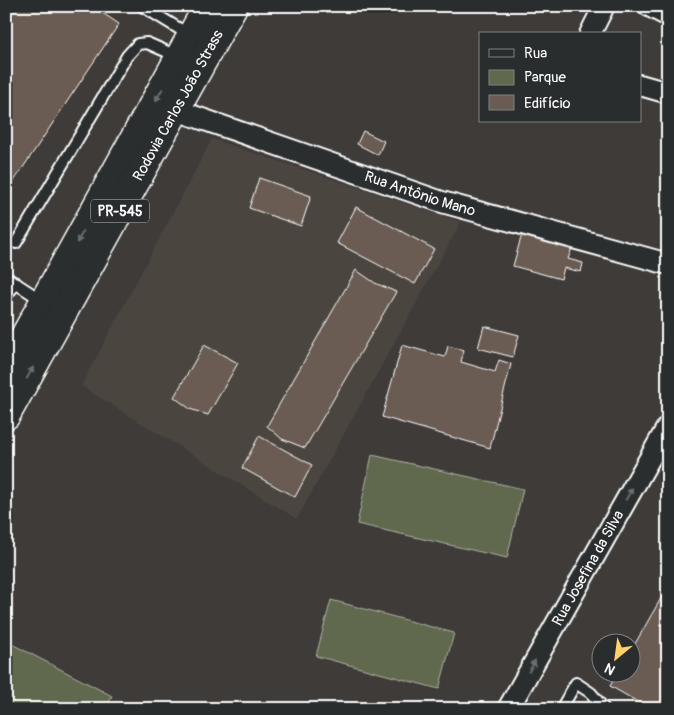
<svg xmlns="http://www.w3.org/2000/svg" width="674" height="715" font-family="Pangolin,sans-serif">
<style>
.built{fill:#4c4541}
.green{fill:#60684e;stroke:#b0b4a6}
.building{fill:#6b5c53;stroke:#fff}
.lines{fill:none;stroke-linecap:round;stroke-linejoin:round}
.service-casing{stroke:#fff;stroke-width:14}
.minor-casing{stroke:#fff;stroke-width:24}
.trunk-casing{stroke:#fff;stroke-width:31}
.service{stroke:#2a2d2e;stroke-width:10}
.minor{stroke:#2a2d2e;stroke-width:20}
.trunk{stroke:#2a2d2e;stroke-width:28}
.oneway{fill:#6a6c6d}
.labels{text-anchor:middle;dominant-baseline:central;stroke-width:4;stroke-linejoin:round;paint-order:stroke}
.shield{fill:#2a2d2e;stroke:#bfc0c0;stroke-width:1}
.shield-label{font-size:14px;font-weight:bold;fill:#fff}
.street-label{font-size:15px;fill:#fff;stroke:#2a2d2e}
</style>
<rect width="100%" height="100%" fill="#3e3b39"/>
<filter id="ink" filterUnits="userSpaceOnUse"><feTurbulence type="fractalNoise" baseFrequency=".02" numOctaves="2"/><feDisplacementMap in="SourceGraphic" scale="10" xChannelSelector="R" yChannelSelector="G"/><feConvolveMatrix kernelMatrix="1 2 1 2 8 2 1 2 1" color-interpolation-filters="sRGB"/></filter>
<g filter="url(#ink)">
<polygon class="built" points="212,139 461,222 297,519 81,386"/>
<g class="green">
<polygon points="372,455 523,489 507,558 357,524"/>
<polygon points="331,600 454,633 439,689 316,656"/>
<polygon points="6,641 112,696 106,709 6,709"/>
</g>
<g class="building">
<polygon points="6,6 92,6 119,24 6,193"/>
<polygon points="363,131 384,141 378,155 357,144"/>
<polygon points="259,178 311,196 301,226 249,208"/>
<polygon points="356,207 434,249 415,284 337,243"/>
<polygon points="522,234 572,248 568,259 583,263 581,272 564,268 561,279 513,266"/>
<polygon points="356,270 375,283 396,292 305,448 282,439 267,426"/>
<polygon points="484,326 519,335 513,357 478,348"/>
<polygon points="204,345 238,363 208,415 190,409 174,397"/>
<polygon points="402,345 445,357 448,346 464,350 461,362 495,372 499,360 511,364 490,448 382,417"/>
<polygon points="259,436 312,465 295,497 242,468"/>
<polygon points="668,586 668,709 650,709 610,686 618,672 632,672 632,649"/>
</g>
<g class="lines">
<g class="service-casing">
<g id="service">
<polyline points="142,6 191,36"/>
<polyline points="16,243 127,56 138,44 147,43 179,57"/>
<polyline points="6,277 43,301"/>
<polyline points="6,296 16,283"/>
<polyline points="561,709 576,683 591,693 604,709"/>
</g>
</g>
<g class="minor-casing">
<g id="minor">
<polyline points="649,6 668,16"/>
<polyline points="590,34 604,6"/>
<polyline points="640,85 668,93"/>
<path id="s1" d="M176 110 442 202 668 264"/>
<path id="s2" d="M508 709 668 426"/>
</g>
</g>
<g class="trunk-casing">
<g id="trunk">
<polyline points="6,370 208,6"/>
<path id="s3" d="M6 415 233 6"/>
</g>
</g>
<use href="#service" class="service"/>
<use href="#minor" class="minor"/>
<use href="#trunk" class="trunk"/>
</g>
<defs><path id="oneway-solid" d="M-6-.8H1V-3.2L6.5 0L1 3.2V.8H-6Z" transform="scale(1.25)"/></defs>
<g class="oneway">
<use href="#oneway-solid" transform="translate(159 95) rotate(119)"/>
<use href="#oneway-solid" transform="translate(80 237) rotate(119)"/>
<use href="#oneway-solid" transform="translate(30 373) rotate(-61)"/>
<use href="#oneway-solid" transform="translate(629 494) rotate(-61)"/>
<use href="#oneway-solid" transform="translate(532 666) rotate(-61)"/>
</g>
</g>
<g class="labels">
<rect class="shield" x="91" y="199.5" width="58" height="23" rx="4"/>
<g class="shield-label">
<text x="120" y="211">PR-545</text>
</g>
<g class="street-label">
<text stroke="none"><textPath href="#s3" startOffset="354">Rodovia Carlos João Strass</textPath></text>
<text stroke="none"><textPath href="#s1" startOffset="258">Rua Antônio Mano</textPath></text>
<text stroke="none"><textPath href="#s2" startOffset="162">Rua Josefina da Silva</textPath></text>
</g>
</g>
<rect width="674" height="715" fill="none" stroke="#2a2d2e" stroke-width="25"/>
<rect x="12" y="12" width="649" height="690" fill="none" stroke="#fff" stroke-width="2" filter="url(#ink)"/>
<rect x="479" y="32" width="162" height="90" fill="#2a2d2e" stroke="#7f8182"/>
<rect x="489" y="49" width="25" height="8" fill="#2a2d2e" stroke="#7f8182"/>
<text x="524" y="58" font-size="15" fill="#ffffff">Rua</text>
<rect x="489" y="70" width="25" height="15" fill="#60684e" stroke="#7f8182"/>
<text x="524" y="82" font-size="15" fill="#ffffff">Parque</text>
<rect x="489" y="95" width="25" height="15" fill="#6b5c53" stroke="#7f8182"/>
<text x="524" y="108" font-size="15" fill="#ffffff">Edifício</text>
<g transform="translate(616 658) rotate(209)"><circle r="24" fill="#2a2d2e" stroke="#7f8182"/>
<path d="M0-4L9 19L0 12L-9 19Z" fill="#ffd166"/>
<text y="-8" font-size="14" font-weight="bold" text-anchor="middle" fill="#ffffff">N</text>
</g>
</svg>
